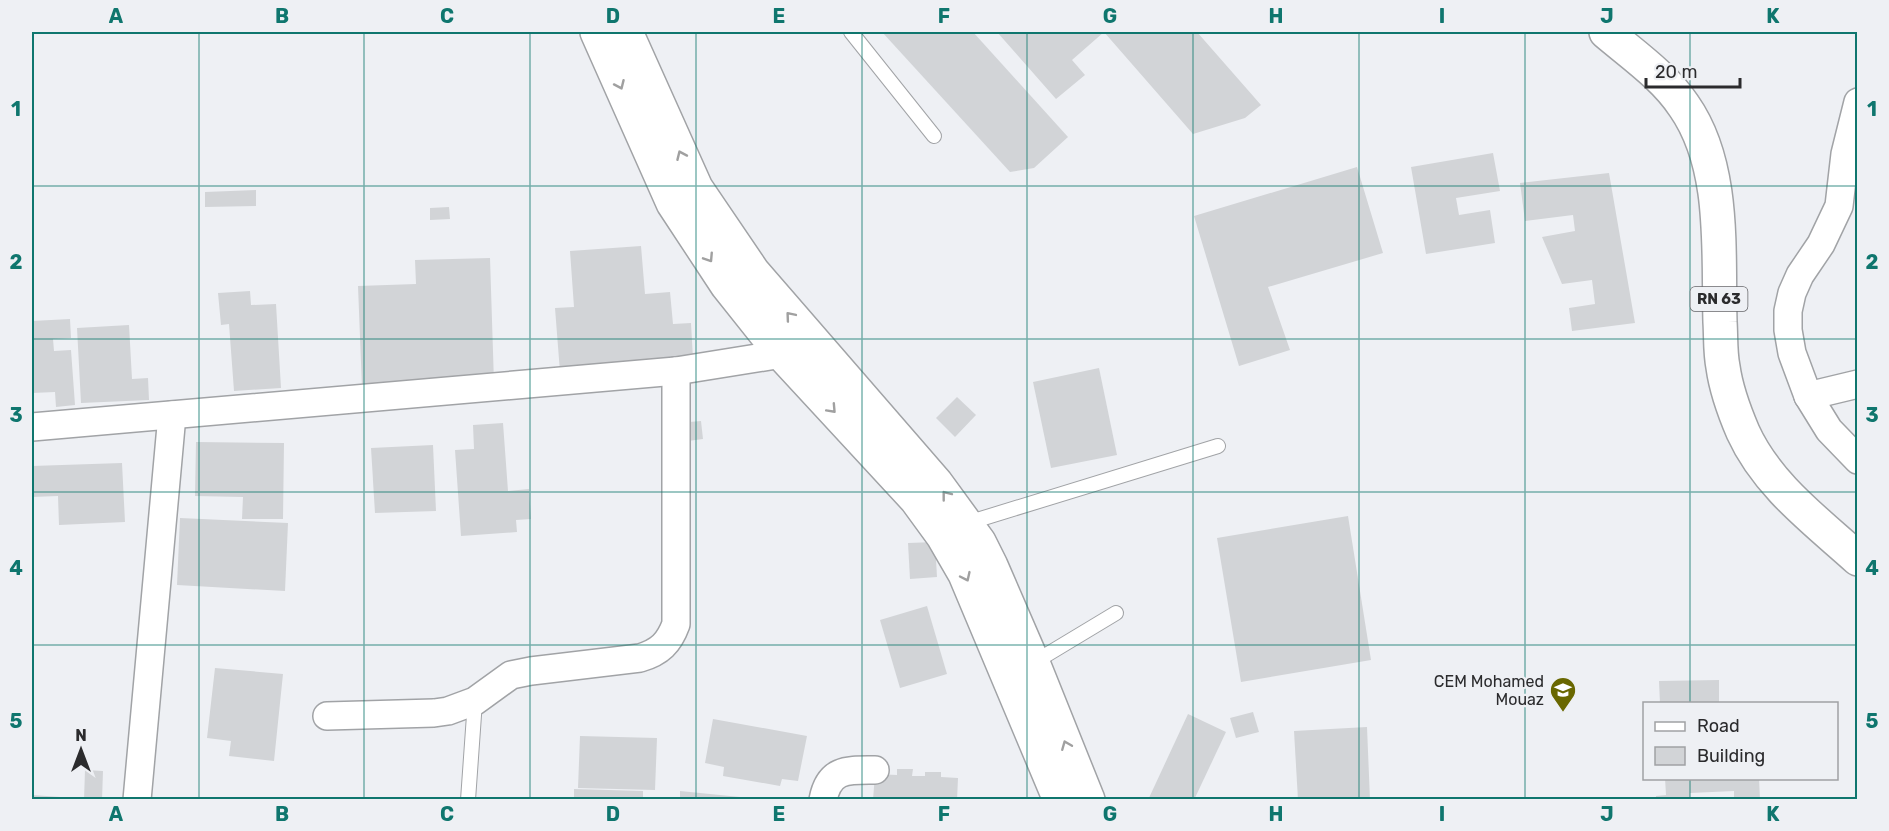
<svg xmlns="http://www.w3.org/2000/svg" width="1889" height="831" font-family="Rubik,sans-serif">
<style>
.building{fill:#d2d4d7}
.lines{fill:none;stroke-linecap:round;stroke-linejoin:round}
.service-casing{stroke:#a1a3a6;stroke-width:16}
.minor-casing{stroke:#a1a3a6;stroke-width:30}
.tertiary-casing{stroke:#a1a3a6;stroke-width:36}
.primary-casing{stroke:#a1a3a6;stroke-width:36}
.service{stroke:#fff;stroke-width:14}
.minor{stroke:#fff;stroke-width:27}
.tertiary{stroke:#fff;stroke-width:33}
.primary{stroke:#fff;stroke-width:33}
.oneway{stroke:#a0a0a0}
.grid{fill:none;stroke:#0f766e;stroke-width:1.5;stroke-opacity:0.55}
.labels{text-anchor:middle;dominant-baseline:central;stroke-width:4.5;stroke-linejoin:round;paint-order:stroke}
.shield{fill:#eef0f4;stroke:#666669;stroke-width:1.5}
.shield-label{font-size:15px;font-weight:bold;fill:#2b2b2d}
.poi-label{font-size:16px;fill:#2b2b2d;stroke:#eef0f4;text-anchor:end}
.neatline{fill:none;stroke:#0f766e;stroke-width:2}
.grid-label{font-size:20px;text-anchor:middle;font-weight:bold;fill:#0f766e}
</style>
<rect width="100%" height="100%" fill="#eef0f4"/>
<g class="building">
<polygon points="882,32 973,32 1068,137 1034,168 1010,172"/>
<polygon points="997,32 1197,32 1261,105 1245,118 1193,134 1104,32 1072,60 1085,75 1056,99"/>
<polygon points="1493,153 1500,191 1456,198 1459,215 1490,210 1495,243 1426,254 1411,167"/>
<polygon points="1357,167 1383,253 1268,287 1290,350 1239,366 1194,216"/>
<polygon points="1609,173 1635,323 1572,331 1569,308 1595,304 1592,280 1562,284 1542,237 1575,231 1573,215 1525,221 1520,183"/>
<polygon points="256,190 256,206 205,207 205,192"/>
<polygon points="449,207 450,219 430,220 430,208"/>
<polygon points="641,246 645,294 670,292 673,324 691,323 693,359 561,385 555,308 574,307 570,251"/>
<polygon points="490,258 494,383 362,388 358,286 416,284 415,260"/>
<polygon points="250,291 251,305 276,304 281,388 234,391 229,324 221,325 218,293"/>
<polygon points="70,319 71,338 53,339 54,351 71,350 75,405 56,407 55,392 32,393 32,321"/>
<polygon points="129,325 132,379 148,378 149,400 81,403 77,328"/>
<polygon points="1099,368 1117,455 1051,468 1033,382"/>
<polygon points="957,397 976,415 955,437 936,418"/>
<polygon points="701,421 703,439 680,442 677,423"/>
<polygon points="503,423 508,491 529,489 531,519 516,520 517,532 461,536 455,450 474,449 473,425"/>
<polygon points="196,442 284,443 283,519 242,519 243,497 195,496"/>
<polygon points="433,445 436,511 375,513 371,448"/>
<polygon points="122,463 125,522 59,525 58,496 32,497 32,466"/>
<polygon points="1348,516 1371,660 1241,682 1217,538"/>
<polygon points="180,518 288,523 285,591 177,585"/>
<polygon points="935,542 937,577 910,579 908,543"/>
<polygon points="927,606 947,674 900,688 880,620"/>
<polygon points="215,668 283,674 274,761 229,756 231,741 207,738"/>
<polygon points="1719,680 1719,704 1660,704 1659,681"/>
<polygon points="1253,712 1259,732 1236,738 1230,718"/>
<polygon points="1188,714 1226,732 1194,800 1148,800"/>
<polygon points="713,719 807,736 798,781 782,779 780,786 723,776 724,767 705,763"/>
<polygon points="1367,727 1370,800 1298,800 1294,731"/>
<polygon points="580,736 657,738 655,790 578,788"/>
<polygon points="897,769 913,769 912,776 925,776 925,772 941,772 941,777 958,778 957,800 873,800 875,774 897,775"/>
<polygon points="85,770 103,771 102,800 84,800"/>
<polygon points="1665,778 1759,778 1760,800 1734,800 1734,791 1690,793 1690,800 1656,800 1656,796 1666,795"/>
<polygon points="574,789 643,791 643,800 574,800"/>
<polygon points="680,791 750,798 750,800 680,800"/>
<polygon points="32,795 75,798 75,800 32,800"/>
</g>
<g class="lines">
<g class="service-casing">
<g id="service">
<polyline points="851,32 934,136"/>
<polyline points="964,524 1218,446"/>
<polyline points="1033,663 1116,613"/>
<polyline points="468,800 475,701"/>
</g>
</g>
<g class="minor-casing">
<g id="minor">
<polyline points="1858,102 1845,154 1839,206 1821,244 1800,275 1792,293 1788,311 1788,330 1792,353 1808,396 1829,430 1858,460"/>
<polyline points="1808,396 1858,384"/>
<polyline points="32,427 676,371 782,354 800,349"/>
<path d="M327 716 434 713 448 711 475 701 511 675 531 671 640 658C660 652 669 643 676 624V371"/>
<polyline points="137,800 172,415"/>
<path d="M823 800C829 768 848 770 875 770"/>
</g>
</g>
<g class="tertiary-casing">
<g id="tertiary">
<polyline points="597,32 673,203 727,285 782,354 916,499 943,536 965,574 1060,800"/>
<polyline points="626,32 696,188 753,272 936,483 979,542 991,566 1033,663 1088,800"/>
</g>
</g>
<g class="primary-casing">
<path id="primary" d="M1606 32C1633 55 1664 76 1684 106 1726 166 1718 252 1720 322 1721 337 1720 352 1723 367 1726 389 1734 411 1743 432 1767 485 1816 521 1858 559"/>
</g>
<use href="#service" class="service"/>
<use href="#minor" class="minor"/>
<use href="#tertiary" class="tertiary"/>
<use href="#primary" class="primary"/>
</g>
<defs><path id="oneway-chevron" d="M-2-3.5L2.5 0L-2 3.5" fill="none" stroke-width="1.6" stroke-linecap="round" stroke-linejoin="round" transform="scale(1.5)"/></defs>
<g class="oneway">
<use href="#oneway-chevron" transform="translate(620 85) rotate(66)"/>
<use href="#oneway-chevron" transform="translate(681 155) rotate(-114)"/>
<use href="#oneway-chevron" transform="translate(709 258) rotate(57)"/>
<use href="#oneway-chevron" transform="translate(790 316) rotate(-130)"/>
<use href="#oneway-chevron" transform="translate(832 409) rotate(47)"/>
<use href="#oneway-chevron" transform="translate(946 495) rotate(-128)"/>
<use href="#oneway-chevron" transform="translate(966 577) rotate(65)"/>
<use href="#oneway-chevron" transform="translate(1066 745) rotate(-112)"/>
</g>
<path class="grid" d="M199 32V800M364 32V800M530 32V800M696 32V800M862 32V800M1027 32V800M1193 32V800M1359 32V800M1525 32V800M1690 32V704M32 186H1858M32 339H1858M32 492H1858M32 645H1858M1690 778V800"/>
<defs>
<g id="school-pin" transform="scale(1.35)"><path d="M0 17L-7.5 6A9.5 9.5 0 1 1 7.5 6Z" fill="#696700" stroke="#eef0f4"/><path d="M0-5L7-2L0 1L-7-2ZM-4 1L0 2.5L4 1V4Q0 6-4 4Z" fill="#fff"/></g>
</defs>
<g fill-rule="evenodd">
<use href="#school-pin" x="1563" y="690"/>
</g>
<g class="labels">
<rect class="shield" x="1690.5" y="287" width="57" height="24" rx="4.5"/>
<g class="shield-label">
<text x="1719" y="299">RN 63</text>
</g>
<g class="poi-label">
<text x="1544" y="681">CEM Mohamed<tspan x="1544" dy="18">Mouaz</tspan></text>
</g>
</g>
<rect width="1889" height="831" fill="none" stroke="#eef0f4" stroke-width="66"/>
<rect x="1643" y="702" width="195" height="78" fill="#eef0f4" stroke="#a0a1a4" stroke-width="1.5"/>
<rect x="1655" y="722" width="30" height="9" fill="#ffffff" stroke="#a0a1a4" stroke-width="1.5"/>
<text x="1697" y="732" font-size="18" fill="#2b2b2d">Road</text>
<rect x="1655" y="747" width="30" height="18" fill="#d2d4d7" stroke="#a0a1a4" stroke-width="1.5"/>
<text x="1697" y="762" font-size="18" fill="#2b2b2d">Building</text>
<g transform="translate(81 750)" stroke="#eef0f4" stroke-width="4.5" paint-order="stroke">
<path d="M0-4.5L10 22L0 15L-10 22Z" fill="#2b2b2d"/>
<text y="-9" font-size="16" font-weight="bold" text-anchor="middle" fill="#2b2b2d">N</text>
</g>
<path d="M1646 78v9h94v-9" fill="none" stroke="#2b2b2d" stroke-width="3"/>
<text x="1655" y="78" font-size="18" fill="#2b2b2d" stroke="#eef0f4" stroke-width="4.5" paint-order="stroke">20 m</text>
<rect x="33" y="33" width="1823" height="765" class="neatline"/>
<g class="grid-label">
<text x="116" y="23">A</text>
<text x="282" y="23">B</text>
<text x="447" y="23">C</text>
<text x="613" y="23">D</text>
<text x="779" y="23">E</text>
<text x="944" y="23">F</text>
<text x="1110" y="23">G</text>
<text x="1276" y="23">H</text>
<text x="1442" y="23">I</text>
<text x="1607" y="23">J</text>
<text x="1773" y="23">K</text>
<text x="16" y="116">1</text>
<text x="1872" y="116">1</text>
<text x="16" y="269">2</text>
<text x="1872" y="269">2</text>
<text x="16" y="422">3</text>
<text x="1872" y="422">3</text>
<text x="16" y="575">4</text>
<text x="1872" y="575">4</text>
<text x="16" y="728">5</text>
<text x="1872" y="728">5</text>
<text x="116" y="821">A</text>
<text x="282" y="821">B</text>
<text x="447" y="821">C</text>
<text x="613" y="821">D</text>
<text x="779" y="821">E</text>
<text x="944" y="821">F</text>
<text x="1110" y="821">G</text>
<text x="1276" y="821">H</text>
<text x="1442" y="821">I</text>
<text x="1607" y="821">J</text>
<text x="1773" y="821">K</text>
</g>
</svg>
